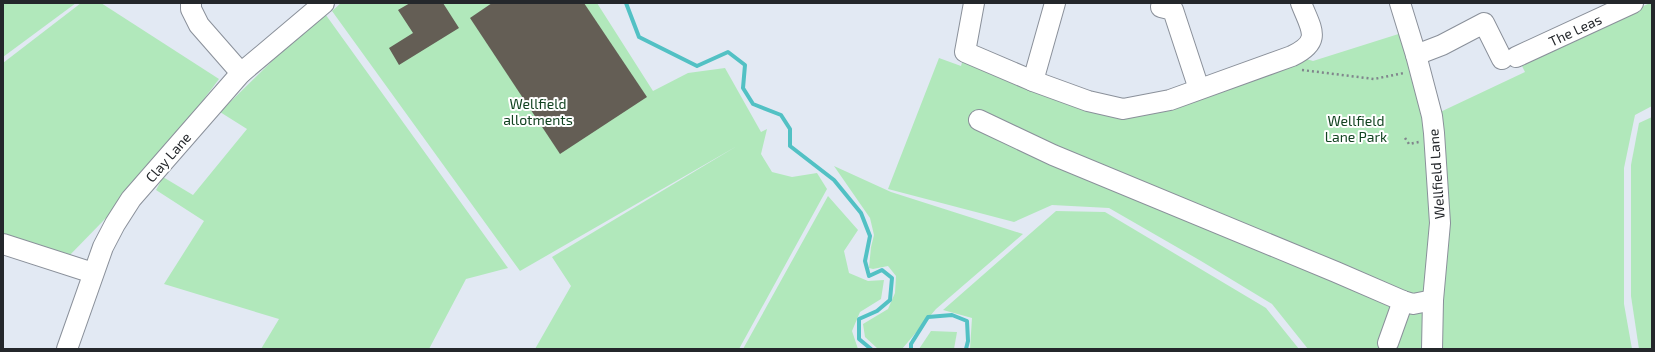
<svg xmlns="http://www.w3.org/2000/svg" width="1655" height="352" font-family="'Exo 2',sans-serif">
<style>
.green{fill:#b1e8bb}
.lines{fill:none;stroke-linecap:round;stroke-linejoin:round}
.stream{stroke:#52c1c4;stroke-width:4}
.building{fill:#645e55}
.minor-casing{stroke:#8a909a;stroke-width:22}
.path{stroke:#80858c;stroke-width:2.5;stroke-dasharray:2 3;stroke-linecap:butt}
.minor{stroke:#fff;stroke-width:20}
.labels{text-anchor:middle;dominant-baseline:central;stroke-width:4;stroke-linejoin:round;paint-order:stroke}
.street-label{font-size:14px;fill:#24272b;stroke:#fff}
.park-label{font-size:14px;fill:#124321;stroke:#fff}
</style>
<rect width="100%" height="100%" fill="#e2e9f3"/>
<g class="green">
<polygon points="3,3 76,3 3,57"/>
<polygon points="81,3 101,3 219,79 143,180 67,258 3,240 3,63"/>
<polygon points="341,3 597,3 653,91 688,73 725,68 761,132 767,129 761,154 772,172 792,177 817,173 827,189 739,349 535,349 571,286 552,257 737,146 520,271 332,11"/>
<polygon points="1650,3 1652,3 1652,106 1635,115 1624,168 1624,304 1632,349 1438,349 1436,114 1525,72 1521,64"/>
<polygon points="323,11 508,268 466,279 429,349 261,349 279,319 164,284 204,221 156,190 163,177 193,195 247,129 220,112"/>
<polygon points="1408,31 1432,116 1432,349 1308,349 1272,304 1201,261 1109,208 1052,205 1014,222 888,189 939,58 961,66 965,52 1123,109 1300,57 1313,61"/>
<polygon points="1652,117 1652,349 1639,349 1631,296 1631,165 1639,123"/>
<polygon points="834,166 891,192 1023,234 936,309 902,349 878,349 865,337 863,324 888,309 895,293 896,276 888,266 873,269 869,268 871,247 874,235 870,218"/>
<polygon points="828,196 858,230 844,251 849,273 868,281 884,280 881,299 860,312 852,331 858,349 743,349"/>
<polygon points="1056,211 1105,212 1266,308 1299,349 970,349 972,318 943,310"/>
<polygon points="931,331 957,332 954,349 919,349"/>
</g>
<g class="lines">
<g class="stream">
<polyline points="626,3 639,37 697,66 728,52 745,65 743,88 753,104 781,115 790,129 790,146 834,180 861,213 870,236 865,261 869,276 882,270 892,278 890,300 877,311 859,319 859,339 871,349"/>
<polyline points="911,349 911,344 928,317 952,315 967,321 968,341 966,349"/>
</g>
</g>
<g class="building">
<polygon points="410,3 443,3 459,28 399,65 389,48 413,33 398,10"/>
<polygon points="492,3 584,3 647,97 560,154 470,18"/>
</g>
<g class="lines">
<g class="minor-casing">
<g id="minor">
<polyline points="191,3 191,9 199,25 241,73"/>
<path d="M974 3 965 52 1033 81 1088 101 1123 109 1170 100 1292 56C1323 41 1311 29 1301 3"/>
<polyline points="1400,3 1416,55 1432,116 1434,133 1440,223 1433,300 1432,349"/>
<polyline points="1161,7 1173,10 1199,89"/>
<polyline points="1416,55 1442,45 1484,23 1502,59"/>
<polyline points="1516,57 1633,3"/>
<polyline points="1033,81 1055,3"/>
<polyline points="979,120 1053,155 1336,272 1403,301 1413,304 1433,300"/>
<polyline points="3,244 93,273"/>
<polyline points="1388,343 1403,301"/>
<polyline points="67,349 103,247 115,224 131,199 241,73 324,3"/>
</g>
</g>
<g class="path">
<polyline points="1302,70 1374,79 1404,73"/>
<polyline points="1405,138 1409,144 1419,142"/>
</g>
<use href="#minor" class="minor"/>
</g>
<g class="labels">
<g class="street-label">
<text transform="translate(1575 30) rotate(-25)">The Leas</text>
<text transform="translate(168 157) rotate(-49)">Clay Lane</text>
<text transform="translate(1436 174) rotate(-94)">Wellfield Lane</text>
</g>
<g class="park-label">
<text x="538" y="103">Wellfield<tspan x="538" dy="16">allotments</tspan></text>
<text x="1356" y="120">Wellfield<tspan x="1356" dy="16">Lane Park</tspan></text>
</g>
</g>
<rect width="1655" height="352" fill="none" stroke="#24272b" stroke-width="8"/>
</svg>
